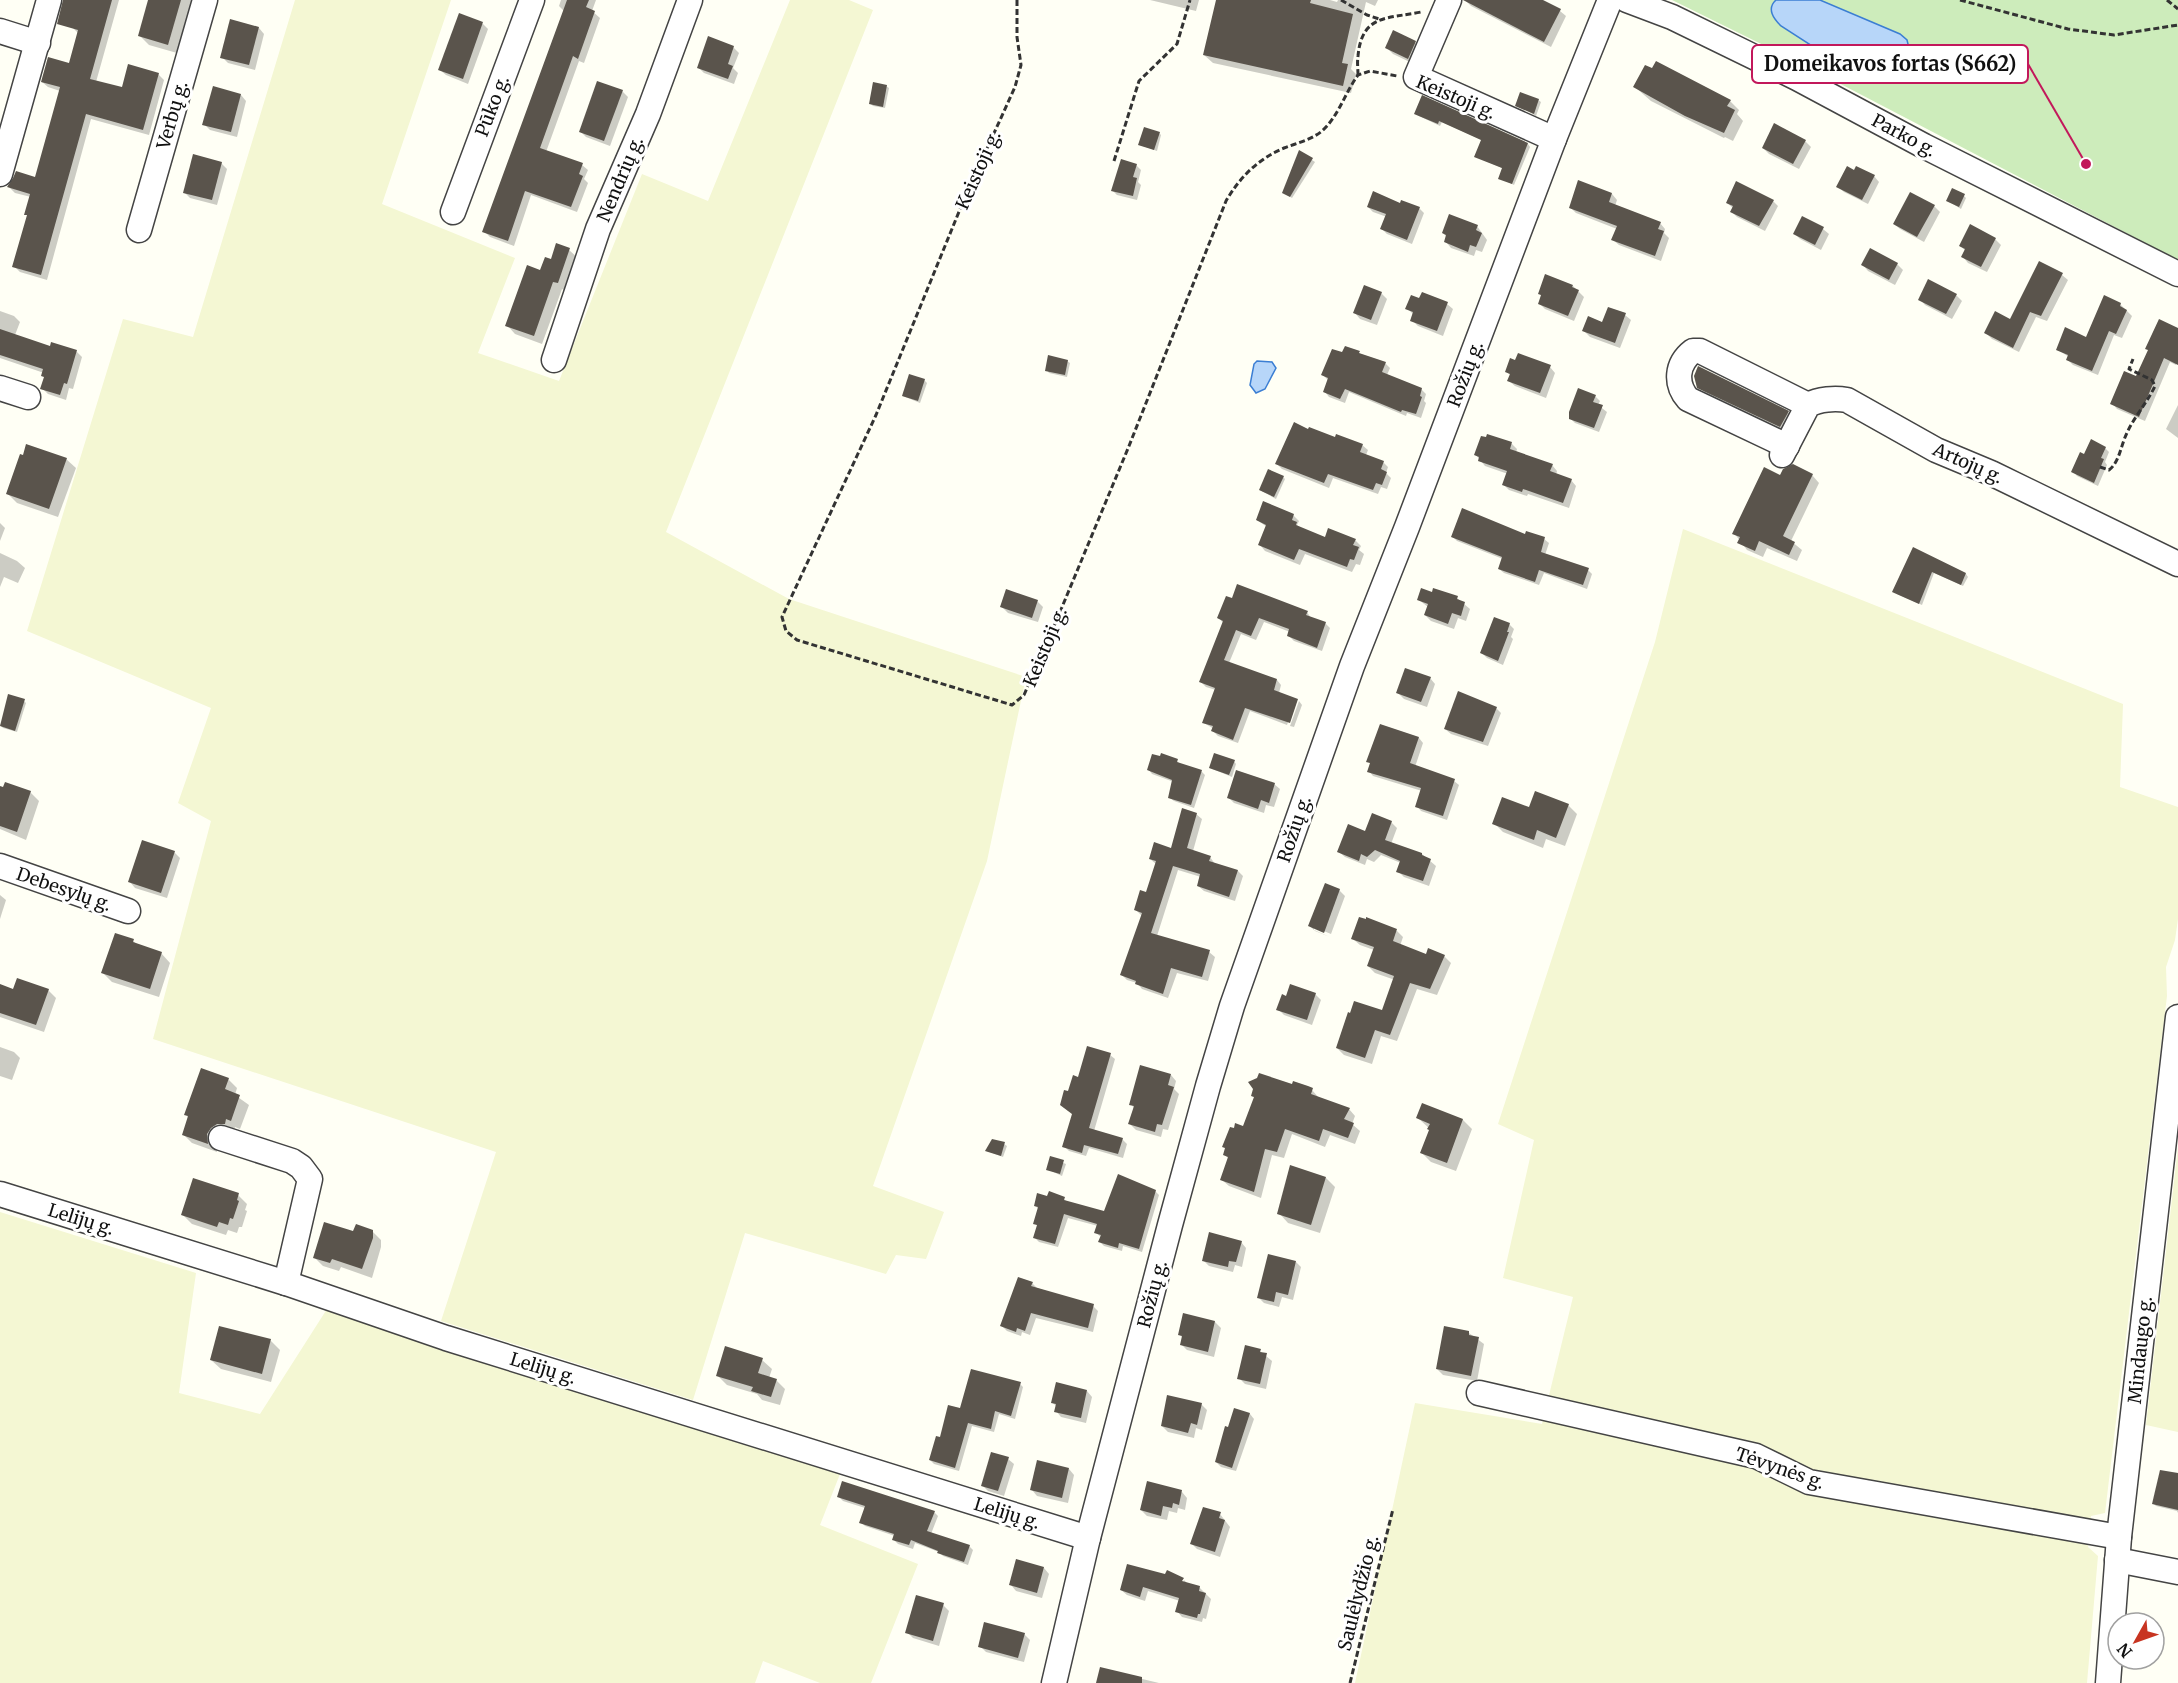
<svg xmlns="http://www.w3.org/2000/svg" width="2178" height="1683" font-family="Merriweather,serif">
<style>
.farmland{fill:#f4f7d3}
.green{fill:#cdecbb}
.water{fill:#b7d6f9;stroke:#3b7ed3;stroke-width:1.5}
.shadow{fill:#0003}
.building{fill:#5a544c}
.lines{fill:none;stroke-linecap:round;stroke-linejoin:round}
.minor-casing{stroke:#444;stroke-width:27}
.path{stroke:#333;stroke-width:3;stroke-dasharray:6 3;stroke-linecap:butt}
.minor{stroke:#fff;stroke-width:24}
.labels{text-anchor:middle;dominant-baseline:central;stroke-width:6;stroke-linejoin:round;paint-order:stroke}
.street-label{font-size:18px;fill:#111;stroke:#fff}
.leader{fill:none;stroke:#c2185b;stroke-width:2}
.callout-dot{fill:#c2185b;stroke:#fff;stroke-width:2}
.callout{fill:#fff;stroke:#c2185b;stroke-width:2}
.callout-label{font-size:20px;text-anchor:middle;font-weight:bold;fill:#111}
</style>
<rect width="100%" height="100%" fill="#fffff5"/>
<g class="farmland">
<polygon points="295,0 451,0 382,204 515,258 478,353 559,381 642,174 708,201 790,0 849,0 873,10 666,532 789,599 1026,677 987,861 873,1186 944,1212 926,1259 896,1255 886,1274 745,1233 693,1400 441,1321 496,1152 153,1039 211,821 178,803 211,708 27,631 123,319 193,337"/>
<polygon points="1683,529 2123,704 2120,787 2178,807 2178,919 2175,940 2166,967 2167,996 2105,1513 2091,1516 2088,1547 2098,1556 2087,1683 1355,1683 1415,1403 1542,1424 1573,1297 1503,1278 1534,1140 1498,1124 1655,642"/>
<polygon points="2178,1147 2178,1432 2146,1425"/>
<polygon points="0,1212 196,1273 179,1393 260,1414 327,1309 840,1474 820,1525 918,1564 871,1683 820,1683 763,1661 755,1683 0,1683"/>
</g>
<polygon class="green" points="1672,0 2178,0 2178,260 1810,68"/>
<g class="water">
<path d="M1776 0H1820L1900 34 1907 40 1909 48 1907 61 1896 73 1880 78 1857 75 1781 26C1774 19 1766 9 1776 0Z"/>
<polygon points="1257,361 1272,362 1276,368 1265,389 1256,393 1250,385 1254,364"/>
</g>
<g class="shadow">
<polygon points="87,0 119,0 96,82 123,89 158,74 164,80 149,135 91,119 47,280 20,272 14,266 28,216 26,214 31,197 15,193 9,187 36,179 60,91 48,87 42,82 70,64 79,34 72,27"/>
<polygon points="150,0 192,0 177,53 149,45 140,36"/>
<polygon points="561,0 596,0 592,11 600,18 584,63 579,61 546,152 582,165 588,170 584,179 588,183 577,212 531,195 514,246 490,237 484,231 564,11 559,6"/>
<polygon points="1150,0 1199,0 1196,11"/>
<polygon points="1217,0 1330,0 1337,2 1338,0 1378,0 1375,6 1366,2 1351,69 1356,74 1351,93 1213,63 1204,55"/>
<polygon points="1465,0 1539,0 1560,11 1566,16 1551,47 1471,6"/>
<polygon points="460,15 483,24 488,29 468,84 446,75 440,70"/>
<polygon points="259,28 264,34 255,70 228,63 222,57"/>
<polygon points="1415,42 1421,48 1414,64 1393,54 1387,48"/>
<polygon points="733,47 739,53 733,68 738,73 734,84 704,73 698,67"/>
<polygon points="886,86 889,88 885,108 873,106 870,103"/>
<polygon points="1635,87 1730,101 1739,110 1737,114 1743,121 1733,141 1725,137 1724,138 1651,101"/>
<polygon points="622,91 628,97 610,146 586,137 580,131"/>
<polygon points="241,95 246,101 237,137 210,130 204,124"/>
<polygon points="1423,97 1528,144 1530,147 1514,185 1500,178 1504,169 1475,156 1482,140 1442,122 1440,126 1419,116 1416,114"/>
<polygon points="1538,100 1541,102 1536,116 1517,105"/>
<polygon points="1159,133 1161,135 1157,151 1140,145"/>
<polygon points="1805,141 1811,147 1799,169 1769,154 1763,148"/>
<polygon points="1300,152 1315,162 1292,198 1284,193"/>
<polygon points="221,163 227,169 217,205 190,198 184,192"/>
<polygon points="1136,165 1141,170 1138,182 1141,185 1137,200 1117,195 1112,190"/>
<polygon points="1874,176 1879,182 1868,204 1844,192 1838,187"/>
<polygon points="1579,182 1612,194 1617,200 1615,206 1660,223 1665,229 1664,233 1669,238 1661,261 1619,245 1613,240 1617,229 1576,213 1570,207"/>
<polygon points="1964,196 1966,198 1961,209 1948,201"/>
<polygon points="1773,201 1778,206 1765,231 1737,217 1732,212 1733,208 1727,203"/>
<polygon points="1401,205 1419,208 1424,213 1412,244 1387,234 1382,229 1387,217 1373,212 1368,207"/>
<polygon points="1934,206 1940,212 1924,242 1900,229 1894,224"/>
<polygon points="1802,218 1823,229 1829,234 1821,250 1800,239 1795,234"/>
<polygon points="1477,226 1487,240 1482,252 1476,250 1474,256 1451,248 1446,242 1447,237 1443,233"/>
<polygon points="1995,239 2001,245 1987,272 1968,263 1963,257 1966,251 1960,246"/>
<polygon points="569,250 578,258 566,291 562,289 542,344 515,334 507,325 541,272 552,261"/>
<polygon points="1897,264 1903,270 1895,285 1868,271 1863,265"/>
<polygon points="2062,275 2068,280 2047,321 2036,317 2019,352 1992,339 1986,333 2011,321"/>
<polygon points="1546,276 1573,286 1584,297 1574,321 1545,309 1540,304 1542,296 1540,294"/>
<polygon points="1381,293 1387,299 1377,325 1360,319 1355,313"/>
<polygon points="1423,294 1447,304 1453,309 1443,336 1418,326 1412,320 1413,314 1407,308 1420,300"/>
<polygon points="1956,295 1962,301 1952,319 1925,305 1920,299"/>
<polygon points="2120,304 2132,316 2122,338 2114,335 2098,375 2073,365 2068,360 2069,357 2058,350 2086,339"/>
<polygon points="0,311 14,316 20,322 15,335 51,347 76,351 82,357 73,389 69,388 66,400 48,394 42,388 45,378 44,373 0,358"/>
<polygon points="1625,315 1631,320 1620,348 1590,337 1584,331"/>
<polygon points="2178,331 2178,360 2176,365 2170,362 2145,421 2117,409 2112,403"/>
<polygon points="1359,353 1362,356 1385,363 1390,368 1387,375 1421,389 1426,394 1424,401 1426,403 1421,418 1407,413 1406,416 1349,392 1345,403 1329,397 1325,392 1328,380 1323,375 1343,354"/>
<polygon points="1067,361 1070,363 1067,377 1049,373 1047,370"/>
<polygon points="1550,367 1555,373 1546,398 1515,386 1509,381 1511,376 1507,372"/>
<polygon points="924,380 927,383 920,403 903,396"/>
<polygon points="1699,387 1788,412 1797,422 1790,435 1708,396"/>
<polygon points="1595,396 1600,401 1598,405 1607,412 1599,432 1575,423 1570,418"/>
<polygon points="2178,405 2178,438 2166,429"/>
<polygon points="1309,432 1362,445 1368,450 1366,455 1383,462 1388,467 1386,473 1391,478 1387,489 1381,487 1378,494 1333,478 1329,488 1282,469 1277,464"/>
<polygon points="1488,435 1512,444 1517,449 1516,453 1552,465 1557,471 1556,475 1571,480 1576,486 1569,508 1528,494 1527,496 1509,490 1504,485 1508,474 1485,466 1476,455"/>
<polygon points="2105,448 2109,452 2105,462 2107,465 2098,486 2077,476 2073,471 2085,456"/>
<polygon points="66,459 76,468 58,517 17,503 8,494"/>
<polygon points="1812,475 1819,483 1791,541 1802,550 1797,561 1767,548 1763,557 1747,550 1734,533 1780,477"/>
<polygon points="1283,477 1285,479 1276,499 1260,490"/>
<polygon points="1293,515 1299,521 1297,525 1301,528 1326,539 1355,540 1361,546 1359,550 1364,554 1360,565 1356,564 1352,572 1305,554 1300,565 1265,551 1260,545 1267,527 1257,520"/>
<polygon points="0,523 5,528 0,541"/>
<polygon points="1526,536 1544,539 1549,543 1545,555 1588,570 1592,574 1587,589 1544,573 1539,585 1504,573 1499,569 1503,559 1457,541 1453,537"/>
<polygon points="1914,549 1966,574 1968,577 1963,586 1934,573 1922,605 1897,594"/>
<polygon points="0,553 17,561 25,568 18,583 4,577 0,587"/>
<polygon points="1457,598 1470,609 1466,621 1458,618 1454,629 1431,621 1425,615 1428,607 1419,600"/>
<polygon points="1037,601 1043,607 1038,622 1008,613 1002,607"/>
<polygon points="1307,612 1311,618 1325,623 1330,628 1322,651 1294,641 1289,636 1290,632 1264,622 1256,640 1241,634 1229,663 1277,680 1281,685 1279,693 1298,700 1296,700 1287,725 1250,711 1238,743 1218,736 1213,731 1214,729 1204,723 1216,690 1206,687 1201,682 1223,623 1219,618"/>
<polygon points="1509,624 1514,629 1511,637 1513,639 1503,665 1487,658 1482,653"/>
<polygon points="1430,678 1435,684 1427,707 1404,699 1398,693"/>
<polygon points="24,701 26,703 17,732 3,728 0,725"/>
<polygon points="1299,701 1302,705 1294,727 1290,726"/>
<polygon points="1496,708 1501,713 1488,746 1451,734 1445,729"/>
<polygon points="1380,725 1419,738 1423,743 1415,767 1454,781 1459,785 1447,820 1421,811 1417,806 1422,791 1373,776 1369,771 1371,764 1368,761"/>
<polygon points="1177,761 1181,765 1202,772 1205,775 1194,808 1174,801 1170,798 1174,782 1152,774 1149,770"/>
<polygon points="1234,761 1236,764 1232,777 1210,768"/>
<polygon points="1274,784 1280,789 1274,807 1266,805 1264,813 1234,803 1229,798"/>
<polygon points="0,788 30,792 39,801 26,840 0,829"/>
<polygon points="1568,805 1577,814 1565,846 1546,839 1543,848 1503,832 1494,823 1530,809"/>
<polygon points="1196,814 1202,819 1193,851 1210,857 1215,864 1238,871 1243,876 1235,901 1204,891 1198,886 1201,877 1178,870 1157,936 1209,952 1215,957 1208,981 1177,973 1168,998 1142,989 1137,983 1127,980 1122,975 1142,916 1136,910 1146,894 1156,864 1150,859 1172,850"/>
<polygon points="1391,822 1397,828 1391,844 1422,854 1436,866 1429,886 1404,877 1398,871 1401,863 1381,855 1374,862 1367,859 1365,865 1345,857 1339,852 1366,833"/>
<polygon points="174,852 180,858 167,898 135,888 130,882"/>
<polygon points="1339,890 1345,896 1331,934 1314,927 1314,930 1330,937 1315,931 1310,926"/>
<polygon points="0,895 6,900 0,919"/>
<polygon points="1367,919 1397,931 1403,937 1400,946 1426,956 1444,956 1451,963 1437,995 1417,989 1397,1041 1381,1036 1372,1064 1344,1055 1337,1048 1383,1012 1395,980 1375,973 1368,966 1374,950 1360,945 1353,939"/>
<polygon points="133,941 138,945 161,953 170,963 159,997 112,982 103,973"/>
<polygon points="0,985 14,990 48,990 56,998 44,1032 0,1017"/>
<polygon points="1315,994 1321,1000 1312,1025 1284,1015 1278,1009 1287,997"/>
<polygon points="0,1047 14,1052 20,1058 12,1080 0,1076"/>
<polygon points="1110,1055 1115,1059 1094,1131 1122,1139 1127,1144 1123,1158 1089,1148 1086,1156 1069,1151 1064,1146 1073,1115 1069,1093"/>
<polygon points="1171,1075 1176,1081 1174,1089 1179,1094 1168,1130 1163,1129 1161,1137 1136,1130 1130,1124 1134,1108 1131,1104"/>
<polygon points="228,1079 237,1088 235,1095 249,1105 240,1129 235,1127 233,1133 216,1144 217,1152 192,1143 183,1134 189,1118 186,1115"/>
<polygon points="1293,1086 1312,1090 1319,1098 1349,1109 1355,1116 1352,1124 1360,1131 1355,1144 1330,1135 1325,1147 1292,1134 1284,1158 1272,1155 1261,1198 1229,1186 1222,1180 1229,1159 1225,1155 1244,1128 1255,1098 1252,1096"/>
<polygon points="1423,1105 1463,1120 1472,1129 1456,1171 1431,1162 1422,1153 1431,1130 1418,1118"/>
<polygon points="1004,1144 1007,1146 1003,1157 987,1151"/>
<polygon points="1051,1158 1066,1164 1062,1176 1047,1169"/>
<polygon points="1326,1178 1335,1187 1320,1233 1288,1223 1279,1213"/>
<polygon points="1155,1191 1159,1195 1142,1252 1123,1246 1122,1251 1104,1246 1100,1242 1101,1237 1096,1233 1098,1226 1068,1218 1058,1247 1039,1242 1035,1238 1038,1226 1035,1223 1039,1209 1035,1206 1064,1199 1068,1203 1105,1212"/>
<polygon points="238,1195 247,1204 245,1210 247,1211 242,1227 239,1227 237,1233 228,1230 226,1235 192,1224 183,1215"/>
<polygon points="372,1231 381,1240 381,1247 372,1278 341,1267 339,1271 323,1266 314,1257 353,1233"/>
<polygon points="1241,1242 1246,1248 1242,1267 1235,1265 1233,1272 1209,1266 1203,1260"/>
<polygon points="1296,1262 1301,1267 1293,1300 1282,1297 1279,1307 1264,1303 1258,1297"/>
<polygon points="1032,1283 1037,1288 1093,1306 1098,1311 1093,1332 1036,1318 1030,1335 1022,1332 1021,1336 1007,1331 1002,1326"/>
<polygon points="1184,1315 1215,1322 1221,1328 1214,1357 1187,1350 1181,1344 1183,1338 1179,1334"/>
<polygon points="1469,1333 1484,1344 1477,1381 1443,1375 1437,1369"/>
<polygon points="271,1341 280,1350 271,1382 221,1369 211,1360"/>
<polygon points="1260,1351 1272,1361 1266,1389 1245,1384 1239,1378"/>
<polygon points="762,1360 772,1369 769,1378 776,1380 785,1389 780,1405 762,1400 757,1394 727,1385 718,1376"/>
<polygon points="1020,1384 1023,1387 1015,1419 999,1414 994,1432 972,1426 959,1471 934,1464 930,1460 941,1439 961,1410"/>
<polygon points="1087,1391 1092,1397 1086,1423 1061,1417 1056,1411 1057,1407 1053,1403"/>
<polygon points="1201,1404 1207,1410 1202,1430 1196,1428 1194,1438 1168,1432 1162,1426"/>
<polygon points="1235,1410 1250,1414 1254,1419 1236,1471 1221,1467 1216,1462"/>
<polygon points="1008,1459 1014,1464 1004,1496 988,1491 982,1485"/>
<polygon points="1069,1469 1074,1475 1068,1503 1037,1496 1032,1490"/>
<polygon points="2178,1475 2178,1513 2177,1511 2156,1506 2154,1504"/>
<polygon points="1182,1492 1187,1498 1185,1510 1178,1508 1177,1513 1169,1511 1167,1520 1147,1516 1141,1510"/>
<polygon points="839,1497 934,1512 938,1516 931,1534 969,1546 973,1550 968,1565 943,1556 939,1552 915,1543 913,1549 898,1544 894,1540 895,1536 865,1526 861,1522 865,1508 843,1501"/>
<polygon points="1220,1514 1230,1527 1220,1557 1197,1549 1192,1544"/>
<polygon points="1128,1565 1180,1589 1184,1580 1188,1584 1199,1587 1211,1599 1206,1619 1203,1618 1202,1622 1182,1617 1177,1611 1180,1601 1148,1591 1145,1601 1127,1595 1121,1590"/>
<polygon points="1044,1568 1049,1574 1042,1598 1016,1591 1011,1585"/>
<polygon points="943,1605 949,1611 939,1646 913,1638 907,1632"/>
<polygon points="1024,1634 1030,1640 1024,1662 986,1652 980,1646"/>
<polygon points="1101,1669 1159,1683 1098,1683"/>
</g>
<g class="building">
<polygon points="63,0 112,0 90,79 122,87 128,64 159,73 143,130 86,114 41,275 12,267 27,215 24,215 30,194 7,187 13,178 16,171 35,177 60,87 41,82 48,57 69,63 78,30 57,24"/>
<polygon points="148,0 181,0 168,45 138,36"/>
<polygon points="567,0 589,0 586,7 595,11 578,59 573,56 540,148 583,163 579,174 583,176 571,207 525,191 508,241 482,232"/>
<polygon points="1216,0 1311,0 1310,3 1353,14 1342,63 1348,64 1343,86 1203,55"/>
<polygon points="1463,0 1543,0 1561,9 1544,42"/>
<polygon points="459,13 483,22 463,79 438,70"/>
<polygon points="230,19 259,27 249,65 220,58"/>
<polygon points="1393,30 1416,41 1408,59 1385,48"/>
<polygon points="708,36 734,46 728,64 733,66 728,79 697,68"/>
<polygon points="1656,61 1731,100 1727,106 1735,110 1724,133 1685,116 1633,87 1645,65 1652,68"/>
<polygon points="597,81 623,90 604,141 579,132"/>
<polygon points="873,82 887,85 883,107 869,104"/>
<polygon points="213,86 241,94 231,132 202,125"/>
<polygon points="1520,92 1539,99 1534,114 1515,106"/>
<polygon points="1422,95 1528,143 1512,184 1498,179 1502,168 1474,157 1481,140 1439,121 1438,124 1414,114"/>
<polygon points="1774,123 1806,140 1793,164 1762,148"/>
<polygon points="1144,127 1160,132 1154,150 1138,145"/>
<polygon points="1299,150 1313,158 1290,197 1282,193"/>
<polygon points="193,154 222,162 212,200 183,193"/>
<polygon points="1121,159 1137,164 1133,177 1137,178 1133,196 1111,191"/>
<polygon points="1847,166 1854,170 1856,166 1875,175 1862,200 1836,187"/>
<polygon points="1578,180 1612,193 1609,202 1661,222 1658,229 1664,231 1655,256 1611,240 1617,226 1569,208"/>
<polygon points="1736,181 1774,200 1759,226 1730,212 1733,206 1726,203"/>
<polygon points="1952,188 1965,194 1959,207 1946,201"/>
<polygon points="1373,191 1400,203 1401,200 1420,207 1407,240 1380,229 1386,214 1367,207"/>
<polygon points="1910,192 1935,205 1917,237 1893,224"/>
<polygon points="1449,214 1478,225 1476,230 1482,233 1476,247 1470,245 1468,252 1444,242 1446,235 1442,233"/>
<polygon points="1802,216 1824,227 1815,245 1793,234"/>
<polygon points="1970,224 1996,238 1981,267 1961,257 1965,249 1959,246"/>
<polygon points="556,243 570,248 558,283 553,282 534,336 505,326 527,265 540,270 545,257 551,259"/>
<polygon points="1870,248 1898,263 1889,280 1861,265"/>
<polygon points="2039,261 2063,273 2041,316 2030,312 2013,348 1984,333 1995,311 2010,319"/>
<polygon points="1545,274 1573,285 1572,287 1579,290 1568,316 1538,304 1541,295 1538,294"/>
<polygon points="1928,279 1957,294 1946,314 1918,300"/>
<polygon points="1364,285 1382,292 1371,320 1353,313"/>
<polygon points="1422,292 1448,302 1437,331 1410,321 1413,312 1405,309 1411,295 1419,298"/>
<polygon points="2104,295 2121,303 2120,306 2127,310 2116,334 2109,331 2092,371 2066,360 2068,355 2056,350 2065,327 2086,337"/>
<polygon points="1608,307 1626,313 1615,343 1582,331 1588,316 1602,322"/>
<polygon points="2159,319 2178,328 2178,365 2164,358 2139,417 2110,404 2124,371 2136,376 2148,350 2145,349"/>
<polygon points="0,329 50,346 51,342 77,350 67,384 64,383 60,395 40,389 44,377 41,376 43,369 0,355"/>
<polygon points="1345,346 1360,351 1359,353 1386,362 1382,372 1422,388 1420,396 1422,397 1416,414 1402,410 1401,412 1345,389 1340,399 1323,392 1328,378 1321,375 1332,349 1342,352"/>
<polygon points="1518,353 1551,365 1540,393 1507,381 1510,374 1505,372 1510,358 1515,360"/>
<polygon points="1048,355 1068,360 1065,375 1045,371"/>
<polygon points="1698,366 1789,411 1780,427 1697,388 1694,376"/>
<polygon points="909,374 925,379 918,401 902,396"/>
<polygon points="1578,388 1596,395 1593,402 1603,405 1594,428 1569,419 1569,412"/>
<polygon points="1294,422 1308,429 1309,427 1335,437 1336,434 1363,444 1360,452 1384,461 1381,469 1387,472 1382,485 1376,483 1373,490 1328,474 1324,483 1275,464"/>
<polygon points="1487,434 1512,442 1510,449 1553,464 1550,471 1572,479 1563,503 1523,489 1522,492 1502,485 1507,471 1478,461 1479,457 1474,455 1481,436 1486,437"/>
<polygon points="2091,439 2106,447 2101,458 2104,459 2094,483 2071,472 2080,452 2084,454"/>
<polygon points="26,444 67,458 49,509 6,494 20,454 23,455"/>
<polygon points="1793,464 1813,474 1783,536 1795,542 1789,555 1759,541 1755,551 1737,543 1740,537 1732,534 1764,467 1780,475 1783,469"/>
<polygon points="1268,469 1284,476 1274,497 1259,490"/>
<polygon points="1263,501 1294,514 1292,520 1297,522 1296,525 1325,537 1328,528 1356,539 1353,545 1359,547 1354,560 1350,559 1347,567 1299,549 1294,560 1258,545 1266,525 1256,520"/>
<polygon points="1462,508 1525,534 1526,531 1545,537 1541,552 1589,568 1583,585 1539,570 1535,582 1498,569 1502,557 1451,537"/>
<polygon points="1913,547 1966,573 1961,585 1932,572 1919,604 1892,592"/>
<polygon points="1237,584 1308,611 1306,615 1326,622 1317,648 1287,636 1289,629 1259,618 1251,636 1236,630 1224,660 1277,679 1274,690 1298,699 1290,723 1245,708 1233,740 1211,731 1213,726 1202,723 1215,688 1199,682 1223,621 1217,618 1226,596 1232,598"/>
<polygon points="1421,588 1432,592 1433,588 1458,596 1457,599 1465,602 1461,616 1452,613 1448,624 1424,615 1428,604 1417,600"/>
<polygon points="1006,589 1038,600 1032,618 1000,607"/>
<polygon points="1494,617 1510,623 1507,632 1509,632 1498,661 1480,653"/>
<polygon points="1405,668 1431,677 1421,702 1396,693"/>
<polygon points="1458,691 1497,707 1483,742 1444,729"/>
<polygon points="8,694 25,699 15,731 0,726"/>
<polygon points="1380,724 1419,737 1410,763 1455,779 1443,816 1415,807 1421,788 1367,772 1370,763 1366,762"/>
<polygon points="1161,753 1178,759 1177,762 1202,770 1191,805 1168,798 1172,780 1147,770 1152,754 1160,756"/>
<polygon points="1214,753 1235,760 1229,775 1209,768"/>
<polygon points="1236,770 1275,783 1269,803 1261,800 1258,809 1227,798"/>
<polygon points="5,782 31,791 17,832 0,826 0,786 3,787"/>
<polygon points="1535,791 1569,804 1556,838 1537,830 1534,840 1492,824 1502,797 1529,807"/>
<polygon points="1182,808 1197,813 1187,848 1211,856 1209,861 1238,870 1229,897 1197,886 1200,874 1173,866 1151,933 1210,950 1202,977 1171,968 1163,994 1135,984 1136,981 1120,975 1142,913 1134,910 1140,890 1146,892 1156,861 1149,859 1154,842 1171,848"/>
<polygon points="1372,813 1392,821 1385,840 1422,853 1422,855 1431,859 1423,881 1396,872 1400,861 1375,850 1367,857 1361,854 1359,861 1337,852 1348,824 1365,831"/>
<polygon points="142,840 175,851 161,893 128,882"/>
<polygon points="1325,883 1340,889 1324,933 1308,926"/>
<polygon points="1359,917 1366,919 1366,917 1397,929 1393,941 1426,954 1428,948 1445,955 1430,989 1410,983 1390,1035 1375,1030 1365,1058 1336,1048 1348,1012 1350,1013 1354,1001 1382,1010 1394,976 1367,966 1374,947 1351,939"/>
<polygon points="115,933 134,939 133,942 162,952 150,989 101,973"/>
<polygon points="17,978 49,989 36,1025 0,1013 0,984 13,989"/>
<polygon points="1290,984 1316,993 1307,1020 1276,1010 1282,994 1286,996"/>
<polygon points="1087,1046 1111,1053 1089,1128 1123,1138 1118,1154 1084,1145 1082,1153 1062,1147 1072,1114 1060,1105 1064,1090 1068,1091 1073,1075 1078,1077"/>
<polygon points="1140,1065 1171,1074 1168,1085 1174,1087 1162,1125 1157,1124 1155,1132 1128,1124 1134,1106 1129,1105"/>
<polygon points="201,1068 229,1078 225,1089 240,1095 231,1121 226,1119 225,1124 217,1124 211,1128 207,1134 208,1144 182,1135 188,1116 184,1115"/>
<polygon points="1259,1073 1292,1084 1293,1081 1308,1086 1313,1088 1311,1094 1350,1108 1344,1119 1354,1123 1348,1138 1323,1129 1319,1141 1285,1129 1277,1152 1265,1149 1254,1192 1220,1180 1228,1157 1223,1155 1225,1148 1222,1147 1230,1127 1234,1128 1235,1123 1243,1126 1254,1097 1251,1096 1253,1089 1248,1082 1257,1078"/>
<polygon points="1422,1103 1463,1119 1447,1163 1420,1153 1429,1130 1427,1129 1430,1124 1416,1118"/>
<polygon points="992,1139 1005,1142 1001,1156 985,1151"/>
<polygon points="1050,1156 1064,1160 1060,1174 1046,1170"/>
<polygon points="1290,1165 1326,1177 1311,1225 1277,1214"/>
<polygon points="1118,1174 1156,1190 1139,1249 1119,1243 1118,1248 1098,1242 1101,1235 1094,1233 1097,1224 1064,1214 1055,1244 1033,1238 1037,1225 1033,1224 1038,1207 1034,1206 1037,1193 1047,1196 1049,1191 1065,1197 1064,1200 1104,1211"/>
<polygon points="193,1178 239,1193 237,1200 239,1201 233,1219 230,1218 228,1225 219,1222 217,1227 181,1215"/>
<polygon points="324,1222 353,1231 356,1224 373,1230 373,1238 362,1269 332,1259 330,1263 313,1258"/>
<polygon points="1209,1232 1242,1241 1236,1262 1229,1261 1228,1267 1202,1261"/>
<polygon points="1268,1254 1296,1261 1288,1295 1276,1292 1274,1302 1257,1298"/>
<polygon points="1018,1277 1033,1282 1031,1286 1094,1304 1088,1328 1031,1313 1025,1331 1017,1328 1016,1332 1000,1326"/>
<polygon points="1183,1313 1215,1321 1208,1352 1180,1345 1182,1336 1178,1335"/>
<polygon points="219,1326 271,1339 262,1374 210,1360"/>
<polygon points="1444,1326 1469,1331 1469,1335 1479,1337 1471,1376 1436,1369"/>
<polygon points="1245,1345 1261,1349 1260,1352 1267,1353 1260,1384 1237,1379"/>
<polygon points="725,1346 763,1358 758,1373 777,1379 771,1397 751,1391 753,1387 716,1376"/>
<polygon points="971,1369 1021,1382 1011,1416 995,1411 991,1429 968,1423 955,1468 929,1460 936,1436 940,1437 948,1405 960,1408"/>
<polygon points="1056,1382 1087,1390 1081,1418 1054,1412 1056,1404 1051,1403"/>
<polygon points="1167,1395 1202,1403 1197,1425 1191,1423 1188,1433 1161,1426"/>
<polygon points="1234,1408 1250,1413 1232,1468 1215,1462 1225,1426 1228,1427"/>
<polygon points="991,1452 1009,1457 998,1491 981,1486"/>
<polygon points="1037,1460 1069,1468 1062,1498 1030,1490"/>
<polygon points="2160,1470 2178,1473 2178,1510 2152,1504"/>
<polygon points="842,1481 935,1511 927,1531 970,1545 964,1562 937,1553 938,1551 911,1540 909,1545 892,1540 894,1534 859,1523 865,1506 837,1497"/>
<polygon points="1147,1481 1182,1490 1179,1505 1173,1503 1172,1508 1163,1506 1161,1516 1140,1510"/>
<polygon points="1203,1507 1221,1512 1219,1518 1225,1520 1215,1552 1190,1544"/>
<polygon points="1016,1559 1044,1567 1037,1593 1009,1585"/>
<polygon points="1127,1564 1165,1574 1167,1570 1184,1578 1182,1581 1200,1586 1199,1591 1206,1593 1200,1614 1198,1614 1197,1618 1175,1612 1179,1598 1143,1587 1140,1597 1120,1590"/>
<polygon points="916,1595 944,1603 933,1641 905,1633"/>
<polygon points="984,1622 1025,1633 1018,1658 978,1647"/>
<polygon points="1100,1667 1142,1677 1142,1683 1096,1683"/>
</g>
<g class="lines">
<g class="minor-casing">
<g id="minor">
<polyline points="1449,0 1416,77 1554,139"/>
<polyline points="1627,0 1672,17 1797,78 1924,146 2178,274"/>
<polyline points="0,31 38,43"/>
<polyline points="0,174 49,0"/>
<polyline points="453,212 532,0"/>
<polyline points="139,230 205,0"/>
<polyline points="554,360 598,229 648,114 690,0"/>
<polyline points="0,388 28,397"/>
<path d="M1787 446 1688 399C1675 384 1676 364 1693 351H1700L1808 405"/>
<path d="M1782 455 1808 405C1819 399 1835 398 1847 400L1936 450 1991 473 2178 564"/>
<polyline points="0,866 128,911"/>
<polyline points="221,1138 292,1161 301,1167 310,1179 286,1283"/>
<polyline points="0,1194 286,1283 446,1338 1088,1538"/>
<polyline points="1479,1393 1756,1456 1809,1482 2119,1537"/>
<polyline points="2117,1560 2178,1572"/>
<polyline points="1054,1683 1088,1538 1170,1225 1208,1086 1232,1006 1352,666 1407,527 1554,139 1610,0"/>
<polyline points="2108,1683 2119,1537 2178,1017"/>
</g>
</g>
<g class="path">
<path d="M1017 0V37L1021 65 1015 87 965 197 876 415 782 617 786 631 797 640 1012 705 1024 695 1055 624 1129 446 1226 201C1240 177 1258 159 1284 148 1297 143 1311 140 1322 131 1338 117 1345 93 1358 75L1370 71 1397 76"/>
<polyline points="1341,0 1367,15 1379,19"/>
<polyline points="1960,0 2068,29 2114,35 2178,25"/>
<polyline points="2167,0 2178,9"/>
<path d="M1358 75C1358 69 1357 62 1358 56 1362 13 1389 19 1421 12"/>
<polyline points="1114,161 1139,81 1177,44 1190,0"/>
<path d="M2100 467 2109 470C2118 463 2120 451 2124 440 2131 420 2146 405 2155 386L2152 380 2129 369 2133 359"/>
<polyline points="1350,1683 1393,1509"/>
</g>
<use href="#minor" class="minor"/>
</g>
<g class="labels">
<g class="street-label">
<text transform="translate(1456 97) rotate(23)">Keistoji g.</text>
<text transform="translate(492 106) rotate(-69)">Pūko g.</text>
<text transform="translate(172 115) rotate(-74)">Verbų g.</text>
<text transform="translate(1904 135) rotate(28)">Parko g.</text>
<text transform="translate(978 170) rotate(-66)">Keistoji g.</text>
<text transform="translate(620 179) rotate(-67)">Nendrių g.</text>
<text transform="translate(1465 374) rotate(-69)">Rožių g.</text>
<text transform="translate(1968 463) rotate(24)">Artojų g.</text>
<text transform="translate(1045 647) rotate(-67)">Keistoji g.</text>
<text transform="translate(1294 829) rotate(-71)">Rožių g.</text>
<text transform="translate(64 889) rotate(19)">Debesylų g.</text>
<text transform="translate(81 1219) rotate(17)">Lelijų g.</text>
<text transform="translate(1152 1294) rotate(-75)">Rožių g.</text>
<text transform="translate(2140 1350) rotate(-84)">Mindaugo g.</text>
<text transform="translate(543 1368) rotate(17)">Lelijų g.</text>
<text transform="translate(1780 1468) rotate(19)">Tėvynės g.</text>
<text transform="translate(1007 1513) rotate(17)">Lelijų g.</text>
<text transform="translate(1358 1593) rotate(-76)">Saulėlydžio g.</text>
</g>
</g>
<path class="leader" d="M2086 164L2028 64"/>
<circle class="callout-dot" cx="2086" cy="164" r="6"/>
<rect class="callout" x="1752" y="45" width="276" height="38" rx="6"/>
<g class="callout-label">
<text x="1890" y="71">Domeikavos fortas (S662)</text>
</g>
<g transform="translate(2136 1641) rotate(230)"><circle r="28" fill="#ffffff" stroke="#a0a0a0" stroke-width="1.5"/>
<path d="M0-4.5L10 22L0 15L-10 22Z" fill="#c83421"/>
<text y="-9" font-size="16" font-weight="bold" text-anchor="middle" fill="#111111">N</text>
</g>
</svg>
